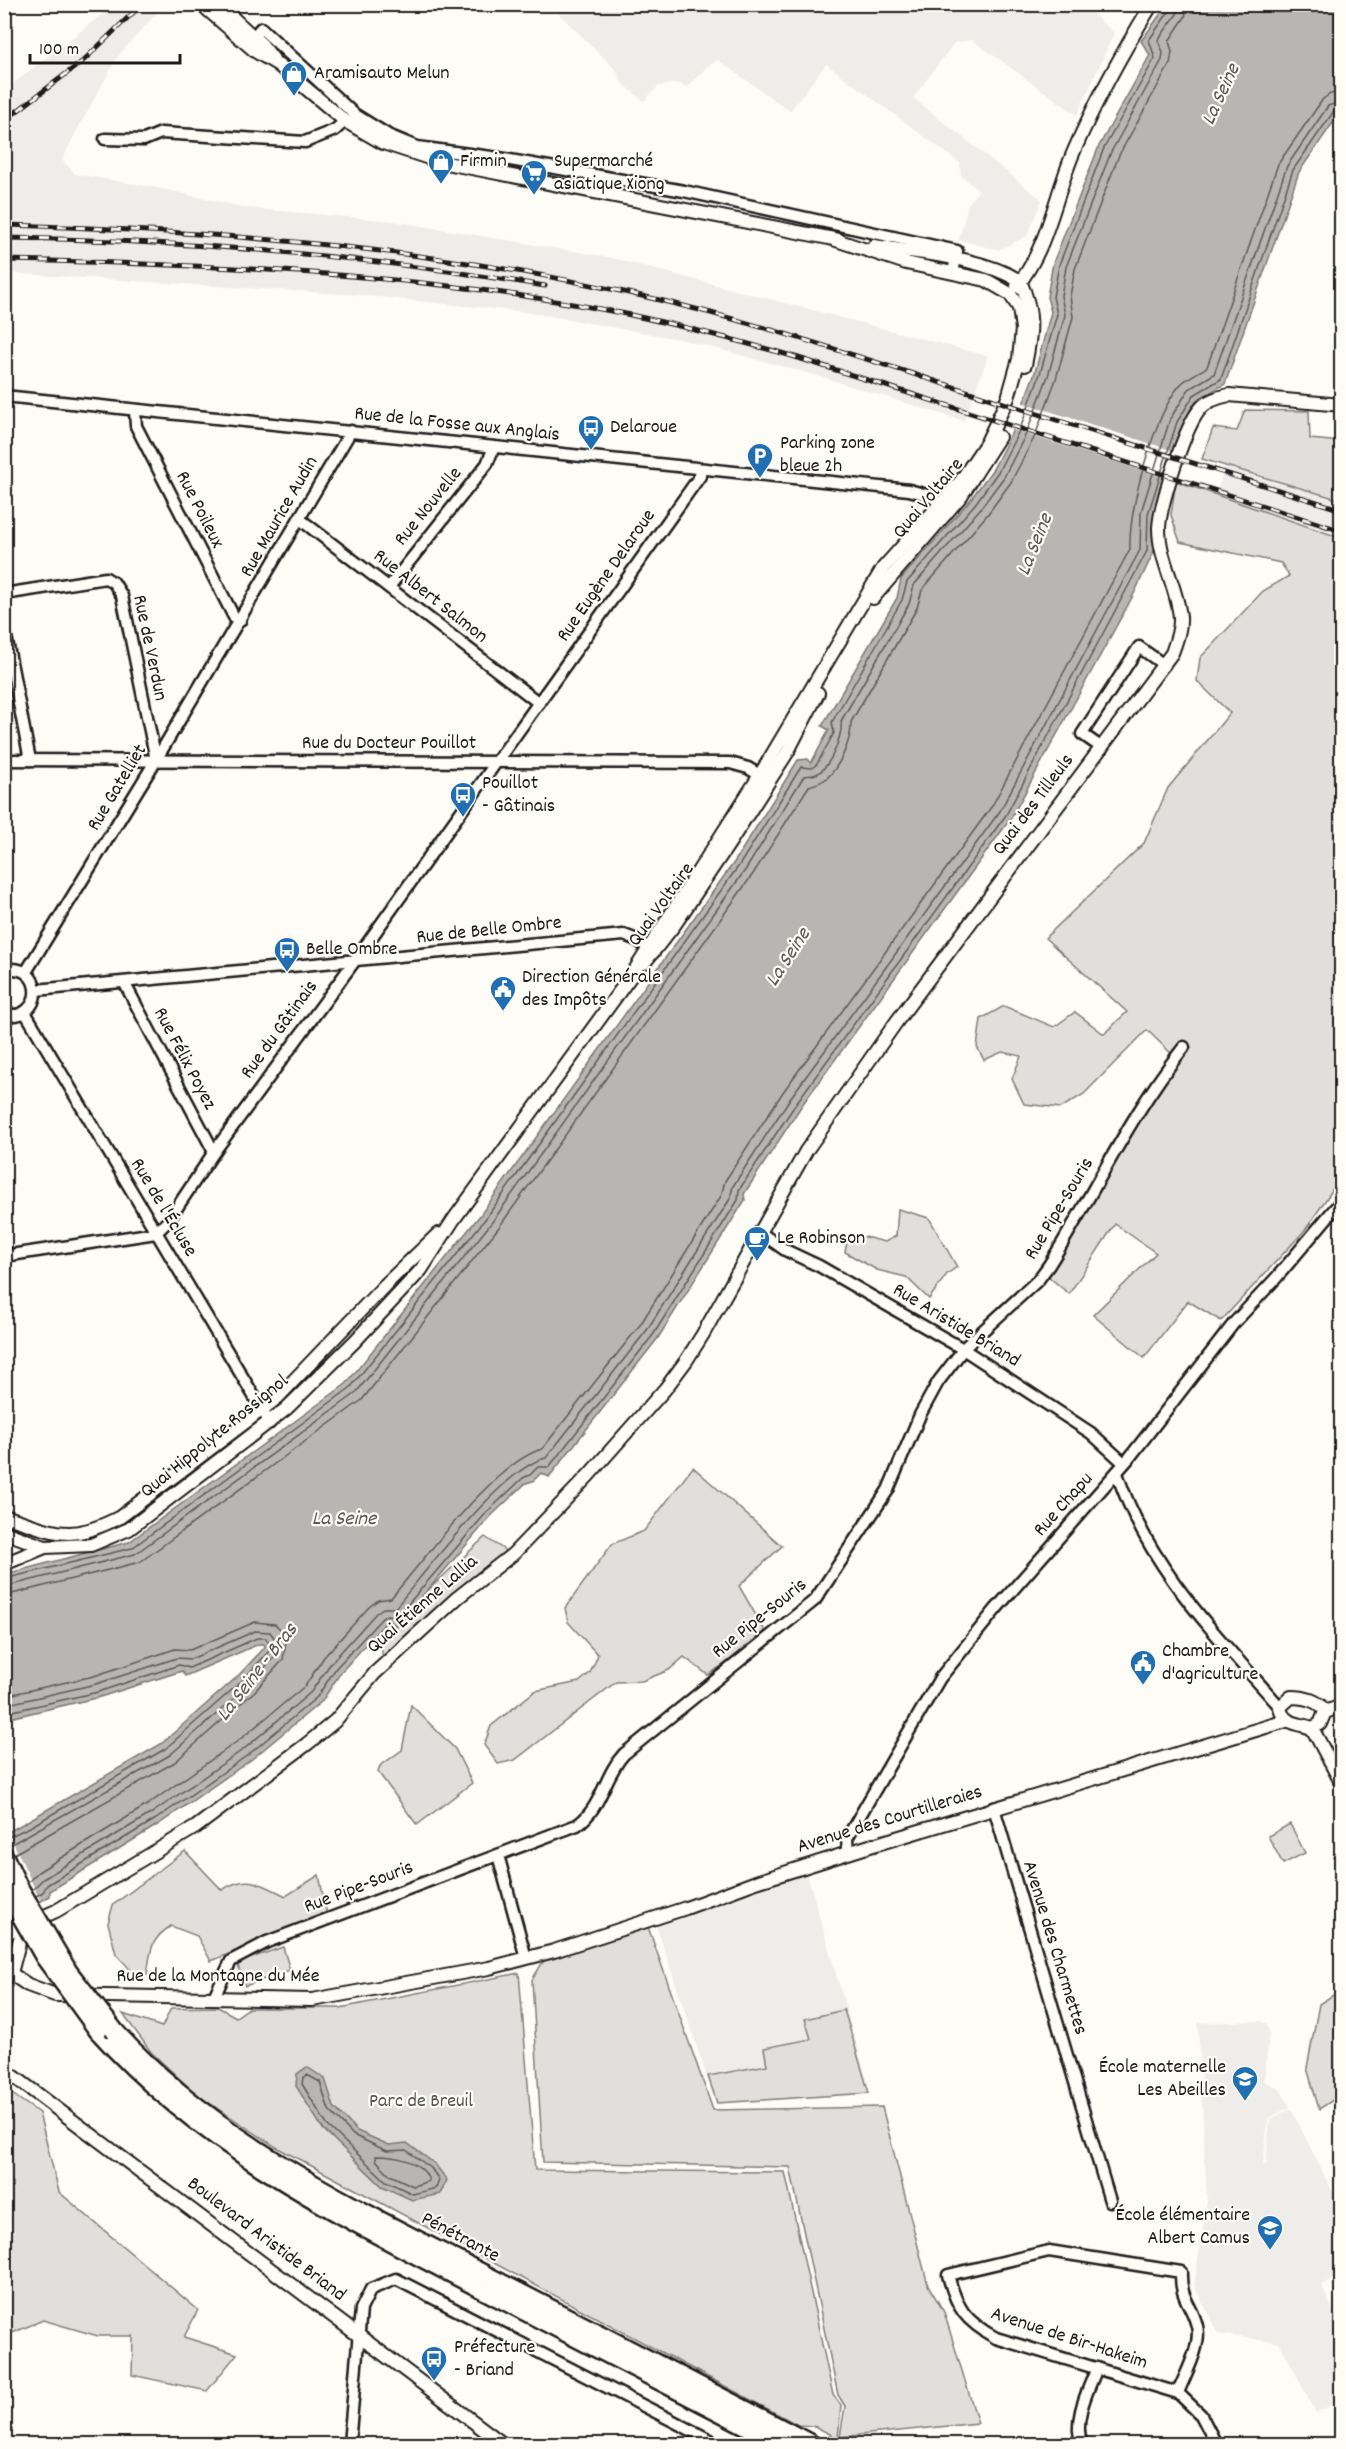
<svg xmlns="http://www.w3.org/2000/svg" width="1346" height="2449" font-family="Dekko,sans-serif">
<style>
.built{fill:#eeede9}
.green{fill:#e0dfdb;stroke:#7e7e7c;stroke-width:1.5}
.water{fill:#b7b6b2;stroke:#797876;stroke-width:1.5}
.pier{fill:#fdfcf7}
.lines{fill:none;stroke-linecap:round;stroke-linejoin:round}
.shore{stroke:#5a5a58;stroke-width:1.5}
.minor-casing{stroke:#1c1c1c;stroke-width:15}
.tertiary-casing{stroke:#1c1c1c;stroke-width:16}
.primary-casing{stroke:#1c1c1c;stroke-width:21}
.minor{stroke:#fdfcf7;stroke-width:10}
.tertiary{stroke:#fdfcf7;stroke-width:12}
.primary{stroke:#fdfcf7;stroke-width:16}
.rail-casing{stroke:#1c1c1c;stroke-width:5}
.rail{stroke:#fdfcf7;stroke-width:3;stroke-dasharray:9;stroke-linecap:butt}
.primary-bridge-casing{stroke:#1c1c1c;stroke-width:21;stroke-linecap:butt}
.primary-bridge{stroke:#fdfcf7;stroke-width:16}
.labels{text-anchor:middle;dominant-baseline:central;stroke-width:4.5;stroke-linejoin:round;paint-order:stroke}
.poi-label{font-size:20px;fill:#1c1c1c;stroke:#fdfcf7;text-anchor:start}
.street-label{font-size:20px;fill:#1c1c1c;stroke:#fdfcf7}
.park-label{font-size:20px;fill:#575655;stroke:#fdfcf7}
.water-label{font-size:21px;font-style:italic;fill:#5a5a58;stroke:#fdfcf7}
</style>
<rect width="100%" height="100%" fill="#fdfcf7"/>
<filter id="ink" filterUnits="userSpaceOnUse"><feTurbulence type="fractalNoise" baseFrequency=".0167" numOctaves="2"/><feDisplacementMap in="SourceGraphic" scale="12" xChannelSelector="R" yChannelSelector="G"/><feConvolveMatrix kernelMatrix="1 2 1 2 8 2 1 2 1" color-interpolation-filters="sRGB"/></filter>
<g filter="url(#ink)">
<g class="built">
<polygon points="114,5 164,5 118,56 76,132 62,160 75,174 158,188 247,208 392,221 608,257 988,356 964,421 815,375 684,340 534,313 359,295 5,273 5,90"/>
<polygon points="550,5 1083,5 1114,33 1077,115 972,40 954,43 913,98 1042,200 1027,236 998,250 959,240 968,204 979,190 961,176 960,163 826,64 790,111 718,60 708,66 687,87 678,83 659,86 644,101 621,82 617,71"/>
<polygon points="1225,466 1341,500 1341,538 1216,495"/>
<polygon points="807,1874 871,2094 716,2104 655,1922"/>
<polygon points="1261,2021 1267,2024 1269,2033 1264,2081 1280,2089 1290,2107 1268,2118 1263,2166 1266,2165 1270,2119 1291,2109 1341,2209 1339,2224 1341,2274 1321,2285 1341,2328 1341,2400 1316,2413 1280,2343 1219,2334 1194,2286 1207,2201 1198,2023"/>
</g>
<g class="green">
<polygon points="1245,410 1309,411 1310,439 1341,442 1341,500 1202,459 1213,428 1237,431"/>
<polygon points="1176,481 1341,538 1341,1177 1306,1229 1221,1321 1188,1301 1144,1358 1093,1315 1156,1253 1115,1224 1069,1294 1048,1276 1130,1131 1179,1061 1147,1030 1084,1094 1061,1108 1024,1104 1012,1079 1021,1056 1002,1052 984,1060 977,1047 981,1019 1004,1006 1054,1027 1075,1012 1104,1034 1127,1012 1045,938 1144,843 1168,788 1230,713 1197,681 1200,658 1263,591 1289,576 1281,563 1180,542 1171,515"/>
<polygon points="898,1209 929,1218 957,1267 947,1274 929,1299 906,1277 877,1270 845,1252 848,1237 865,1237 885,1242 896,1236"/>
<polygon points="693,1467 782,1546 739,1586 768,1636 708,1675 684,1657 669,1670 642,1681 616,1682 515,1760 498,1764 484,1745 491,1726 535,1691 579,1682 590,1673 598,1655 568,1622 565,1608 612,1544 644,1531"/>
<polygon points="485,1537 506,1551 383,1661 380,1635"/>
<polygon points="411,1705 455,1749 472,1783 417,1825 378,1772 380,1766 402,1750"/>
<polygon points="1290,1824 1305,1853 1283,1864 1268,1836"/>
<path d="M185 1851 222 1890C248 1873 261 1884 286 1896L319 1875 327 1915 211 1961 197 1936 171 1926C149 1940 151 1951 147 1975L138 1978 116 1954 108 1923 113 1905Z"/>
<polygon points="647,1924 713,2110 882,2107 928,2285 944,2312 978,2423 840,2437 845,2406 838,2395 790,2167 543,2162 532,1980 544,1960"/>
<polygon points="283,1947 290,1970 245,1986 237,1963"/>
<polygon points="519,1973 535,2170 785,2172 833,2395 841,2405 838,2438 814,2426 798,2425 276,2147 197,2095 151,2052 123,2014 162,2027 171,2008 218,2007 236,2017 249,2008 340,2008"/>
<polygon points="1341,1990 1341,2095 1319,2109 1307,2068 1319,2004"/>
<polygon points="844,2010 869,2093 717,2103 708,2076 767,2065 764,2048 811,2039 805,2019"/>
<polygon points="5,2089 39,2113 59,2192 198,2310 184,2337 237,2354 207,2391 132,2375 133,2336 98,2336 43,2320 5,2336"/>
</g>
<g class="water">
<path d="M1167 5H1341V111L1299 172 1225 384 1198 399 1190 410 1154 516V551L1135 592 1011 818 802 1105 744 1194 745 1200 658 1338 549 1477 541 1473 533 1481 526 1483 491 1516 397 1626 387 1621 341 1672 322 1701 252 1759 159 1824 50 1891V1896C34 1904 21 1916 5 1924V1834L161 1744 237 1677 265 1647 264 1644H259L185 1676 182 1671 100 1697 5 1719V1574L129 1542 346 1384 481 1214 735 861 798 760 808 759 811 763 829 730 822 726 897 598 901 579 970 500 993 469 1015 426 1035 372 1051 312 1047 297 1053 263 1099 146 1150 55 1141 41Z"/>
<polygon points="307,2067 325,2079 334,2107 357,2131 389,2145 407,2143 435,2164 447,2180 440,2194 412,2200 382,2186 323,2129 296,2086 297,2074"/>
</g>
<g class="pier">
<polygon points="1021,402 1177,452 1169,479 1010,429"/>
<polygon points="7,1829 42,1904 28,1916 13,1923 4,1907 4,1831"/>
</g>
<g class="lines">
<g class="shore">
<polyline points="4,1579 132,1548 350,1388 486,1218 740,864 801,767 812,768 817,764 834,733 832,722 902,600 907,582 975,504 998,472 1020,429 1040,374 1057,314 1053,297 1059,265 1104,148 1155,58 1149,40 1170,10 1171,4"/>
<path d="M4 1587 135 1554 355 1394 492 1222 746 869 804 776C808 775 814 776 818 773 831 766 843 734 841 721L909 604 914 585 980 509 1004 477 1027 432 1048 376 1065 315 1061 296 1066 267 1111 152 1162 60 1163 52 1158 40 1177 14 1179 4"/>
<path d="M4 1596 140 1562 362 1400 499 1227 753 874 809 786C815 784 821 783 827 778 840 766 852 739 851 722L917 608 922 590 987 515 1011 482 1035 436 1056 379 1073 317 1070 296 1075 269 1119 155 1170 64 1172 52 1169 41 1185 17 1188 4"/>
<polyline points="4,1696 94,1676 175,1649 190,1650 255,1622 275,1624 282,1631 286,1641 283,1660 254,1692 175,1762 14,1854"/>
<polyline points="4,1705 96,1684 177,1658 191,1659 255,1631 270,1632 278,1643 276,1655 247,1687 170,1755 8,1846"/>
<polyline points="4,1713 98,1692 179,1665 189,1668 257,1638 266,1638 270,1645 269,1651 242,1681 165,1749 30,1827 4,1839"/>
<path d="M28 1882 38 1872 147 1805 238 1741 305 1686 324 1657 369 1607 378 1600 391 1598C425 1559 494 1463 542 1449L640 1325 721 1196 725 1181 783 1092 992 806 1130 549C1128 509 1154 416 1180 385 1187 377 1198 373 1207 367L1278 164 1323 99 1330 94 1342 92"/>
<path d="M32 1890 43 1879 152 1813 244 1749 311 1692 331 1663 376 1613 383 1608H395C426 1572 504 1466 546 1458L647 1330 730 1199 733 1186 791 1097 1000 811 1140 550 1141 512 1170 419 1189 389 1214 374 1287 166 1328 106 1342 101"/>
<polyline points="36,1896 43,1892 47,1885 156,1819 248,1755 317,1697 336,1668 382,1618 387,1615 397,1617 487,1512 523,1478 530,1475 538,1467 549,1467 653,1335 738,1200 739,1190 797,1102 1006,815 1147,551 1148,514 1177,422 1194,395 1221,379 1293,170 1334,111 1342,108"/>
<polygon points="307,2075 320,2082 329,2110 353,2135 387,2151 406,2150 431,2168 439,2180 436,2188 413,2194 386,2181 327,2125 302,2084 303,2078"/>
<path d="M376 2156C394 2156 423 2160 429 2181L413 2186 390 2175 376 2160Z"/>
</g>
<g class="minor-casing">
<g id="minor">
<polyline points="253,37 261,28 354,114 388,135 417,147 499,158 684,191 957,251 953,273"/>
<polyline points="105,139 144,140 161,133 305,142 335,130 345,121"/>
<polyline points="4,396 909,490 931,496 945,508"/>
<polyline points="135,411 136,426 234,617 240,621"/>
<polyline points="301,520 539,703"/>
<polyline points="389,587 487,464 494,447"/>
<polyline points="4,594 106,578 114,583 122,596 156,760"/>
<polyline points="4,626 30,760"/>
<polyline points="1102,748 1082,734 1139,647 1164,665"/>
<polyline points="4,760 730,763 748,768 766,779"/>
<path d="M4 970C47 961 44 1024 4 1014"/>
<polyline points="26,972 156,760 351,431"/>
<polyline points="125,984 214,1152"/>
<polyline points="36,990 624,935 637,940 654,952"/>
<polyline points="25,1012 270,1423"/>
<polyline points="156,1233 168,1221 214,1152 359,955 700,476 701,469"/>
<polyline points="761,1233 785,1250 819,1266 963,1349 1091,1433 1124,1463"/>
<polyline points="4,1256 156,1233"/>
<path d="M1117 1473C1148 1568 1216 1634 1280 1707"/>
<polyline points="994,1808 1110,2201"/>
<polyline points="848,1853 847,1838 940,1678 996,1609 1130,1457 1234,1323 1277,1277 1342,1200"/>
<polyline points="498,1855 526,1958"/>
<path d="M214 1997 231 1961 267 1942 577 1825C602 1808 604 1775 624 1754L815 1600 888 1490 920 1415 938 1382 965 1347 1038 1280 1049 1265C1095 1192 1130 1114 1184 1047"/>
<path d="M1178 2393C1185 2374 1202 2346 1197 2326 1192 2304 1180 2300 1181 2272L1049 2251 948 2275C957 2309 965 2321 996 2338L1178 2393 1201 2415 1216 2444"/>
<polyline points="349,2444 361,2309 371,2289 396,2279 718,2444"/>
<path d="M1082 2444C1072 2421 1088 2390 1097 2368"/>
</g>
</g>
<g class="tertiary-casing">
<g id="tertiary">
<polyline points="201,4 255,51 277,64 345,121 383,143 441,162 839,240"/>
<polyline points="218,4 262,45 273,59"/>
<path d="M874 246C921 254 979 256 1020 281"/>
<path d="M1020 281C1034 312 1032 332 1025 365"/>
<path d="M1017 286C1048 248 1055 195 1074 151 1096 100 1123 51 1152 4"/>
<polyline points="873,598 961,496 999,437"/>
<polyline points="644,963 675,924 730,842 787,753 818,693"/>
<path d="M4 1516C56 1532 68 1544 120 1517L277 1398 385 1285 438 1234"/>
<polyline points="4,1532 45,1547"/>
<polyline points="4,1564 45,1547 91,1545 129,1529 286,1409 355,1341 421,1270 454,1219 633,973 760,775 883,568 960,482 987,442 1008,398 1019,359 1022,329 1019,308 1010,294 986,280 906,263 833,239"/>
<path d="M1291 1697C1303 1697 1320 1700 1325 1712L1320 1724 1312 1728C1298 1723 1282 1724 1280 1707Z"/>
<polyline points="1325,1712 1342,1706"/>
<polyline points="1312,1728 1342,1784"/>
<path d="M4 1934 56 1911 196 1827 307 1744 335 1721 375 1673 457 1598 513 1554 588 1476 665 1389 686 1361 703 1334 806 1151 897 1021 1172 653C1176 642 1181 629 1180 617 1177 587 1159 559 1159 528 1160 505 1185 425 1201 408 1208 400 1219 397 1229 395L1342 405"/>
<polyline points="4,1969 28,1985 55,1995 312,2000 489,1968 554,1951 686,1908 756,1882 870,1846 1286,1721"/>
<polyline points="11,1973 20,1939 30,1924"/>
<polyline points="4,2069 503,2444"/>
</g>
</g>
<g class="primary-casing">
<g id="primary">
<polyline points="4,1855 18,1885"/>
<path d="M98 2031C200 2146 336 2214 471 2284 575 2337 678 2391 781 2444"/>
<path d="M115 2031C214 2140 350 2205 479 2271 590 2329 701 2387 812 2444"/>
</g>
</g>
<use href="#minor" class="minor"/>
<use href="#tertiary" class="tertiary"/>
<use href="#primary" class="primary"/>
<g class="rail-casing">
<g id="rail">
<polyline points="4,121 83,61 142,4"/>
<path d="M4 225C221 231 444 249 655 299 758 323 859 357 960 389 1087 430 1214 470 1342 510"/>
<path d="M4 238C185 240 366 256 545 286"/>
<path d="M4 260C203 264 417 273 611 311 672 323 732 339 792 356L1342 531"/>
</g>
</g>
<use href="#rail" class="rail"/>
<g class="primary-bridge-casing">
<g id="primary-bridge">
<polyline points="18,1885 69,1972 115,2031"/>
<polyline points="4,1887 44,1957 98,2031"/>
</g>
</g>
<use href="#primary-bridge" class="primary-bridge"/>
</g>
</g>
<defs>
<g id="shop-pin" transform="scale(1.35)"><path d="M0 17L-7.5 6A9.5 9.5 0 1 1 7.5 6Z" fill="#1f6fb2" stroke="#fdfcf7"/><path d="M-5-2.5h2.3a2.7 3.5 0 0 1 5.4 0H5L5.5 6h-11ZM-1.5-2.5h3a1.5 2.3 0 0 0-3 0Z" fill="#fff"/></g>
<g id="supermarket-pin" transform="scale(1.35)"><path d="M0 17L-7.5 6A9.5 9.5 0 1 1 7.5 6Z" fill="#1f6fb2" stroke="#fdfcf7"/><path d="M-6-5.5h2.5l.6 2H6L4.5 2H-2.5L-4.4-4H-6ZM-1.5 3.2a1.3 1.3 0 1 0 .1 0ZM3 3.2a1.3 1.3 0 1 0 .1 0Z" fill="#fff"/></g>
<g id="bus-pin" transform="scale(1.35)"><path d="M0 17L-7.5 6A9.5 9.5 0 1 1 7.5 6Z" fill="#1f6fb2" stroke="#fdfcf7"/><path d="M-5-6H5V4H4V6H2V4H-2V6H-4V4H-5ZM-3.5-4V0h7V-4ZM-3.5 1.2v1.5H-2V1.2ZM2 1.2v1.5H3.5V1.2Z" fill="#fff"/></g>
<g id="parking-pin" transform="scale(1.35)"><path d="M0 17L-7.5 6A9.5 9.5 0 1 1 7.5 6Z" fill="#1f6fb2" stroke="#fdfcf7"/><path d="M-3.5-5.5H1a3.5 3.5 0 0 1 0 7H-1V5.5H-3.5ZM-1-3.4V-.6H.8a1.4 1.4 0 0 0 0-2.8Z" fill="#fff"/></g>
<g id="civic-pin" transform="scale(1.35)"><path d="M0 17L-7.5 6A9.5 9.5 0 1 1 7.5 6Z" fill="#1f6fb2" stroke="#fdfcf7"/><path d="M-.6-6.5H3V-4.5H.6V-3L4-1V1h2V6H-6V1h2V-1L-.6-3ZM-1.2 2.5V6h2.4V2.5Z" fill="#fff"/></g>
<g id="cafe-pin" transform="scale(1.35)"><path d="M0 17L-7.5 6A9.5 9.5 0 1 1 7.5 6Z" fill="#1f6fb2" stroke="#fdfcf7"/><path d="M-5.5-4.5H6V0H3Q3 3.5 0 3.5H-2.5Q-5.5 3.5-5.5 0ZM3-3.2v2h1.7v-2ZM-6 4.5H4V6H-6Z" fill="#fff"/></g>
<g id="school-pin" transform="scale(1.35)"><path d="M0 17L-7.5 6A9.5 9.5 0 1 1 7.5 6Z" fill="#1f6fb2" stroke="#fdfcf7"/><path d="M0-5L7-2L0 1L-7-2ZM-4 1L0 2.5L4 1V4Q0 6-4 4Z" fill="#fff"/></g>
</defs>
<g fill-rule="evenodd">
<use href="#shop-pin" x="294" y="74"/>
<use href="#shop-pin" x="441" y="162"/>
<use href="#supermarket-pin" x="534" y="173"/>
<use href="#bus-pin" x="591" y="428"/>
<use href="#parking-pin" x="760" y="456"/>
<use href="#bus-pin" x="463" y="795"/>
<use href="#bus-pin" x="287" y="950"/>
<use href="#civic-pin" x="503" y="989"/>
<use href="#cafe-pin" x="757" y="1239"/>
<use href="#civic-pin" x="1143" y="1663"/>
<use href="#school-pin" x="1245" y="2079"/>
<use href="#school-pin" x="1270" y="2228"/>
<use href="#bus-pin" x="434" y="2359"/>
</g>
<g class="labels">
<g class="poi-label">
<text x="314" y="74">Aramisauto Melun</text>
<text x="460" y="162">Firmin</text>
<text x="554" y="162">Supermarché<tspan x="554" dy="23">asiatique Xiong</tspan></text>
<text x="610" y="428">Delaroue</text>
<text x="780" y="444">Parking zone<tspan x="780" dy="23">bleue 2h</tspan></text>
<text x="482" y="784">Pouillot<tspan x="482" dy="23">- Gâtinais</tspan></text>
<text x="306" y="950">Belle Ombre</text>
<text x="522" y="978">Direction Générale<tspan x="522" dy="23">des Impôts</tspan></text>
<text x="777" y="1239">Le Robinson</text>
<text x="1162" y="1652">Chambre<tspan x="1162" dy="23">d'agriculture</tspan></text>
<text x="1226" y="2068" text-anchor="end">École maternelle<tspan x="1226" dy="23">Les Abeilles</tspan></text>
<text x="1250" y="2216" text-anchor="end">École élémentaire<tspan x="1250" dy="23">Albert Camus</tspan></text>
<text x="454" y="2348">Préfecture<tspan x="454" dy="23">- Briand</tspan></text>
</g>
<g class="street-label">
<text transform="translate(457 425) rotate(6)">Rue de la Fosse aux Anglais</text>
<text transform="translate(929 499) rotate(-50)">Quai Voltaire</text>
<text transform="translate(429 507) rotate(-51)">Rue Nouvelle</text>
<text transform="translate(199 510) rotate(63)">Rue Poileux</text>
<text transform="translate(280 517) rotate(-60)">Rue Maurice Audin</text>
<text transform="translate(607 576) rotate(-55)">Rue Eugène Delaroue</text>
<text transform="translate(430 597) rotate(38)">Rue Albert Salmon</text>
<text transform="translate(149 648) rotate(78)">Rue de Verdun</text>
<text x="389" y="744">Rue du Docteur Pouillot</text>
<text transform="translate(118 788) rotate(-59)">Rue Gatelliet</text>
<text transform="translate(1034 805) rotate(-53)">Quai des Tilleuls</text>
<text transform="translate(662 905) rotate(-54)">Quai Voltaire</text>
<text transform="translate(489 931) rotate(-6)">Rue de Belle Ombre</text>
<text transform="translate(280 1030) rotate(-54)">Rue du Gâtinais</text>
<text transform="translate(184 1059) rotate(62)">Rue Félix Poyez</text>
<text transform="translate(163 1208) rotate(59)">Rue de l'Écluse</text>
<text transform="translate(1060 1209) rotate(-59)">Rue Pipe-Souris</text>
<text transform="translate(956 1326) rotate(31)">Rue Aristide Briand</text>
<text transform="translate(215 1437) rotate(-39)">Quai Hippolyte Rossignol</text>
<text transform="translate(1064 1505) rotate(-48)">Rue Chapu</text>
<text transform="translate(423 1605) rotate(-41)">Quai Étienne Lallia</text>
<text transform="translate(760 1619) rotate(-39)">Rue Pipe-Souris</text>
<text transform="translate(890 1820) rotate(-17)">Avenue des Courtilleraies</text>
<text transform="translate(359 1888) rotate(-21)">Rue Pipe-Souris</text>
<text transform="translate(1054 1948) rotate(73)">Avenue des Charmettes</text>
<text x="218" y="1977">Rue de la Montagne du Mée</text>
<text transform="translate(460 2238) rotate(28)">Pénétrante</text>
<text transform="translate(266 2240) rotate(37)">Boulevard Aristide Briand</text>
<text transform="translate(1069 2339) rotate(18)">Avenue de Bir-Hakeim</text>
</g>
<g class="park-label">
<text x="421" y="2102">Parc de Breuil</text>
</g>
<g class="water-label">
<text transform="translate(1222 95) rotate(-65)">La Seine</text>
<text transform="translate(1036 545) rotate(-68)">La Seine</text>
<text transform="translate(789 958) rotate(-57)">La Seine</text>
<text x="344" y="1520">La Seine</text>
<text transform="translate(258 1673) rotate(-52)">La Seine - Bras</text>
</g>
</g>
<rect width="1346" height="2449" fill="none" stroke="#fdfcf7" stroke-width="24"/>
<rect x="12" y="12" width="1322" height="2425" fill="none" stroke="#1c1c1c" stroke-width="2" filter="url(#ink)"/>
<path d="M30 54v9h150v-9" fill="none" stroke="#1c1c1c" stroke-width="3"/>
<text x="39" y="54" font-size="18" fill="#1c1c1c" stroke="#fdfcf7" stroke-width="4.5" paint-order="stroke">100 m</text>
</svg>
